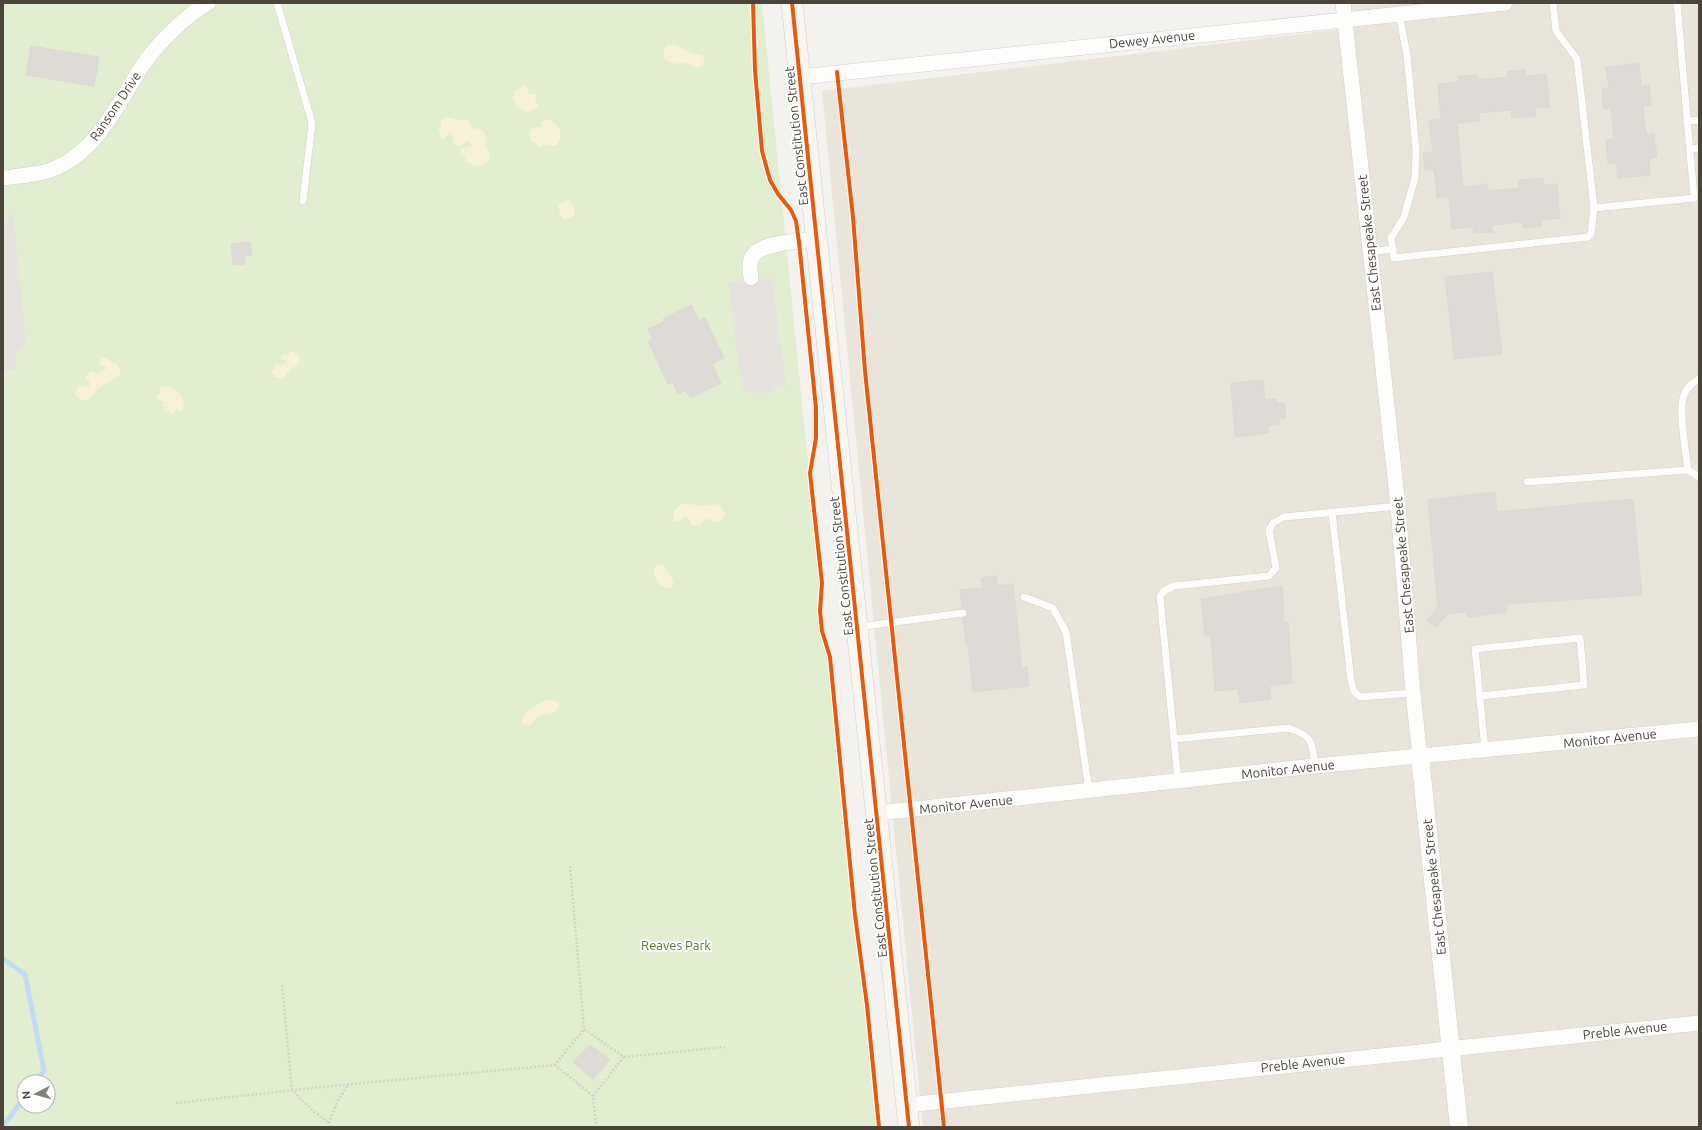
<svg xmlns="http://www.w3.org/2000/svg" width="1702" height="1130" font-family="Ubuntu,sans-serif">
<style>
.education{fill:#eae5da}
.green{fill:#e1eecf;fill-rule:evenodd}
.sand{fill:#f7f0da}
.parking{fill:#e6e3df}
.lines{fill:none;stroke-linecap:round;stroke-linejoin:round}
.stream{stroke:#c0ddf1;stroke-width:5}
.building{fill:#dedbd6;stroke:#dcd9d4}
.service-casing{stroke:#d2d0cb;stroke-width:8}
.minor-casing{stroke:#d2d0cb;stroke-width:16}
.tertiary-casing{stroke:#d2d0cb;stroke-width:19}
.secondary-casing{stroke:#d3cfc5;stroke-width:22}
.path{stroke:#d3d2cc;stroke-width:2.5;stroke-dasharray:2 2;stroke-linecap:butt}
.service{stroke:#fdfdfc;stroke-width:7}
.minor{stroke:#fdfdfc;stroke-width:15}
.tertiary{stroke:#fdfdfc;stroke-width:18}
.secondary{stroke:#f7f6f1;stroke-width:21}
.cycleway-casing{stroke:#fff;stroke-width:6}
.cycleway{stroke:#e8590c;stroke-width:4}
.labels{text-anchor:middle;dominant-baseline:central;stroke-width:4;stroke-linejoin:round;paint-order:stroke}
.street-label{font-size:13px;fill:#4b4439;stroke:#fff}
.park-label{font-size:13px;fill:#4a7f2a;stroke:#fff}
</style>
<rect width="100%" height="100%" fill="#f4f2ee"/>
<polygon class="education" points="1350,3 1699,3 1699,1127 923,1127 822,91 1352,28"/>
<path class="green" d="M3 3H762L804 423 879 1127H3ZM24 1082H48V1106H24Z"/>
<g class="sand">
<path d="M675 44 691 53 703 55 704 64 698 68C692 66 686 62 679 63 676 63 674 65 670 63 662 60 662 50 667 45Z"/>
<path d="M524 85 526 86 529 94H534L536 96 535 100 539 108 527 112C517 109 512 102 513 92Z"/>
<path d="M448 117 458 120 467 119 472 129 479 128 484 131 487 138 485 145C493 156 491 162 478 166L472 165 465 160 466 155H462L460 152 462 149 472 146 468 140 460 146 454 145 452 132 447 134 444 140 441 139 438 127 441 126V122L442 119Z"/>
<path d="M545 120H551L560 129V140L557 145 552 146 549 144 539 147 536 143 531 142 529 133C533 126 533 128 540 127L542 121Z"/>
<polygon points="569,200 574,205 575,214 571,218 564,220 560,214 558,206 563,202"/>
<path d="M290 351 296 353 299 356C300 368 294 365 289 371 286 374 285 377 282 379L274 377V374L271 373 276 364 281 365 284 364 286 360H282L280 357 284 353 288 355Z"/>
<path d="M102 358H108L113 363H116L120 369V374C115 380 108 382 102 386 92 393 86 411 74 393L79 385 85 387 90 386V383L85 378 90 371 98 374 101 370H106V367L99 364Z"/>
<path d="M166 386C177 388 187 397 183 409L180 411 177 409 173 414 170 413 162 405 163 401H159L156 398 157 395 161 393 159 388Z"/>
<path d="M682 503 703 506 716 504 722 507 725 514C722 520 718 523 712 522L706 518 701 525 692 526 688 517H683L680 521H675L673 518 674 511Z"/>
<path d="M658 564 664 565 671 575 674 583 671 588C660 589 653 579 654 569Z"/>
<path d="M549 699 559 703V707C554 715 547 714 538 716L530 726 523 724C518 712 540 703 549 699Z"/>
</g>
<g class="parking">
<polygon points="13,213 26,343 15,354 16,370 3,371 3,225"/>
<polygon points="772,278 786,386 773,388 774,392 756,394 755,391 742,392 728,283"/>
</g>
<g class="lines">
<g class="stream">
<polyline points="3,959 25,974 44,1071 36,1082"/>
<polyline points="3,1126 24,1098"/>
</g>
</g>
<g class="building">
<polygon points="31,46 99,57 94,86 26,75"/>
<polygon points="1639,63 1641,86 1649,86 1651,106 1643,106 1646,135 1654,134 1657,157 1649,158 1650,175 1618,178 1616,163 1608,164 1606,140 1614,139 1611,108 1603,109 1602,89 1609,89 1606,67"/>
<polygon points="1525,70 1526,76 1546,74 1550,107 1535,108 1535,116 1512,118 1511,110 1479,113 1479,121 1457,123 1463,187 1487,184 1488,191 1520,188 1519,180 1543,178 1544,185 1557,184 1560,218 1541,220 1542,226 1523,228 1523,222 1492,225 1493,232 1474,233 1473,227 1452,229 1449,196 1437,198 1434,169 1425,170 1423,153 1433,152 1429,121 1441,119 1438,84 1458,82 1458,76 1477,75 1477,80 1508,77 1507,71"/>
<polygon points="250,242 252,255 244,256 245,264 233,265 231,244"/>
<polygon points="1492,272 1502,354 1454,359 1445,277"/>
<polygon points="691,305 699,321 705,318 724,358 712,364 721,383 690,398 686,390 678,394 673,382 668,384 648,341 653,338 648,329 664,322 663,319"/>
<polygon points="1263,380 1265,400 1276,399 1277,403 1284,403 1286,418 1278,419 1280,424 1268,426 1269,433 1235,437 1231,383"/>
<polygon points="1495,492 1497,512 1633,499 1642,595 1507,604 1506,612 1468,617 1466,612 1447,614 1436,628 1427,621 1438,607 1428,500"/>
<polygon points="996,576 997,586 1013,584 1022,668 1027,667 1029,686 973,692 968,644 966,644 963,618 966,617 968,613 967,610 962,608 960,590 982,588 981,578"/>
<polygon points="1282,586 1284,622 1288,622 1292,683 1269,686 1271,699 1240,703 1238,689 1215,691 1211,635 1205,636 1201,599"/>
<polygon points="590,1045 610,1060 593,1079 573,1062"/>
</g>
<g class="lines">
<g class="service-casing">
<g id="service">
<polyline points="277,3 312,123 303,201"/>
<polyline points="1399,14 1407,55 1416,150 1415,178 1404,217 1391,238 1394,258 1588,237 1591,234 1594,208 1577,59 1556,31 1553,3"/>
<polyline points="1687,121 1699,120"/>
<polyline points="1690,149 1699,148"/>
<polyline points="1594,208 1694,198 1677,3"/>
<polyline points="1370,252 1393,249"/>
<path d="M1688 470C1686 454 1678 408 1684 395 1687 388 1693 382 1699 379"/>
<polyline points="1527,482 1688,470 1699,477"/>
<polyline points="1332,512 1351,681 1354,691 1360,697 1413,693"/>
<polyline points="1024,597 1053,608 1066,632 1089,791"/>
<polyline points="858,627 963,613"/>
<polyline points="1480,696 1584,685 1580,638 1475,649 1485,750"/>
<path d="M1174 739 1288 728C1313 736 1312 742 1315 766"/>
<polyline points="1178,781 1160,596 1164,591 1174,586 1269,576 1276,568 1269,530 1273,523 1284,517 1398,506"/>
</g>
</g>
<g class="minor-casing">
<g id="minor">
<polyline points="1343,3 1398,506 1413,693 1420,757"/>
<polyline points="800,77 1505,3"/>
<path d="M3 178C18 176 34 175 48 171 96 155 117 105 142 66 156 45 186 15 208 3"/>
<path d="M751 278C750 272 749 262 752 257 760 242 801 241 817 239"/>
<polyline points="877,813 1315,766 1699,729"/>
<polyline points="907,1105 1699,1023"/>
</g>
</g>
<g class="tertiary-casing">
<polyline id="tertiary" points="1420,757 1459,1127"/>
</g>
<g class="secondary-casing">
<polyline id="secondary" points="792,3 909,1127"/>
</g>
<g class="path">
<polyline points="839,87 890,611"/>
<polyline points="892,632 909,794"/>
<polyline points="912,823 939,1087"/>
<polyline points="570,866 584,1029"/>
<polyline points="282,985 292,1090 311,1109 329,1123"/>
<polyline points="624,1057 725,1047"/>
<polyline points="593,1096 624,1057 584,1029 555,1065 593,1096 596,1127"/>
<polyline points="176,1103 332,1086 555,1065"/>
<polyline points="943,1116 944,1127"/>
<polyline points="331,1127 329,1123 337,1102 349,1084"/>
</g>
<use href="#service" class="service"/>
<use href="#minor" class="minor"/>
<use href="#tertiary" class="tertiary"/>
<use href="#secondary" class="secondary"/>
<g class="cycleway-casing">
<g id="cycleway">
<polyline points="753,3 755,70 762,151 770,180 778,194 791,210 796,221 799,242 816,408 816,438 810,473 822,583 820,611 822,631 830,657 855,915 867,1005 879,1127"/>
<polyline points="792,3 909,1127"/>
<polyline points="837,72 853,217 865,371 944,1127"/>
</g>
</g>
<use href="#cycleway" class="cycleway"/>
</g>
<g class="labels">
<g class="street-label">
<text transform="translate(1152 39) rotate(-6)">Dewey Avenue</text>
<text transform="translate(115 106) rotate(-56)">Ransom Drive</text>
<text transform="translate(796 136) rotate(-96)">East Constitution Street</text>
<text transform="translate(1369 243) rotate(-96)">East Chesapeake Street</text>
<text transform="translate(1403 565) rotate(-95)">East Chesapeake Street</text>
<text transform="translate(841 566) rotate(-96)">East Constitution Street</text>
<text transform="translate(1610 738) rotate(-6)">Monitor Avenue</text>
<text transform="translate(1288 769) rotate(-6)">Monitor Avenue</text>
<text transform="translate(966 804) rotate(-6)">Monitor Avenue</text>
<text transform="translate(1434 887) rotate(-96)">East Chesapeake Street</text>
<text transform="translate(875 888) rotate(-96)">East Constitution Street</text>
<text transform="translate(1625 1030) rotate(-6)">Preble Avenue</text>
<text transform="translate(1303 1063) rotate(-6)">Preble Avenue</text>
</g>
<g class="park-label">
<text x="676" y="945">Reaves Park</text>
</g>
</g>
<rect width="1702" height="1130" fill="none" stroke="#4b4439" stroke-width="8"/>
<g transform="translate(36 1094) rotate(264)"><circle r="19" fill="#ffffff" stroke="#b7b4b0"/>
<path d="M0-3L7 15L0 10L-7 15Z" fill="#868178"/>
<text y="-6" font-size="11" font-weight="bold" text-anchor="middle" fill="#4b4439">N</text>
</g>
</svg>
